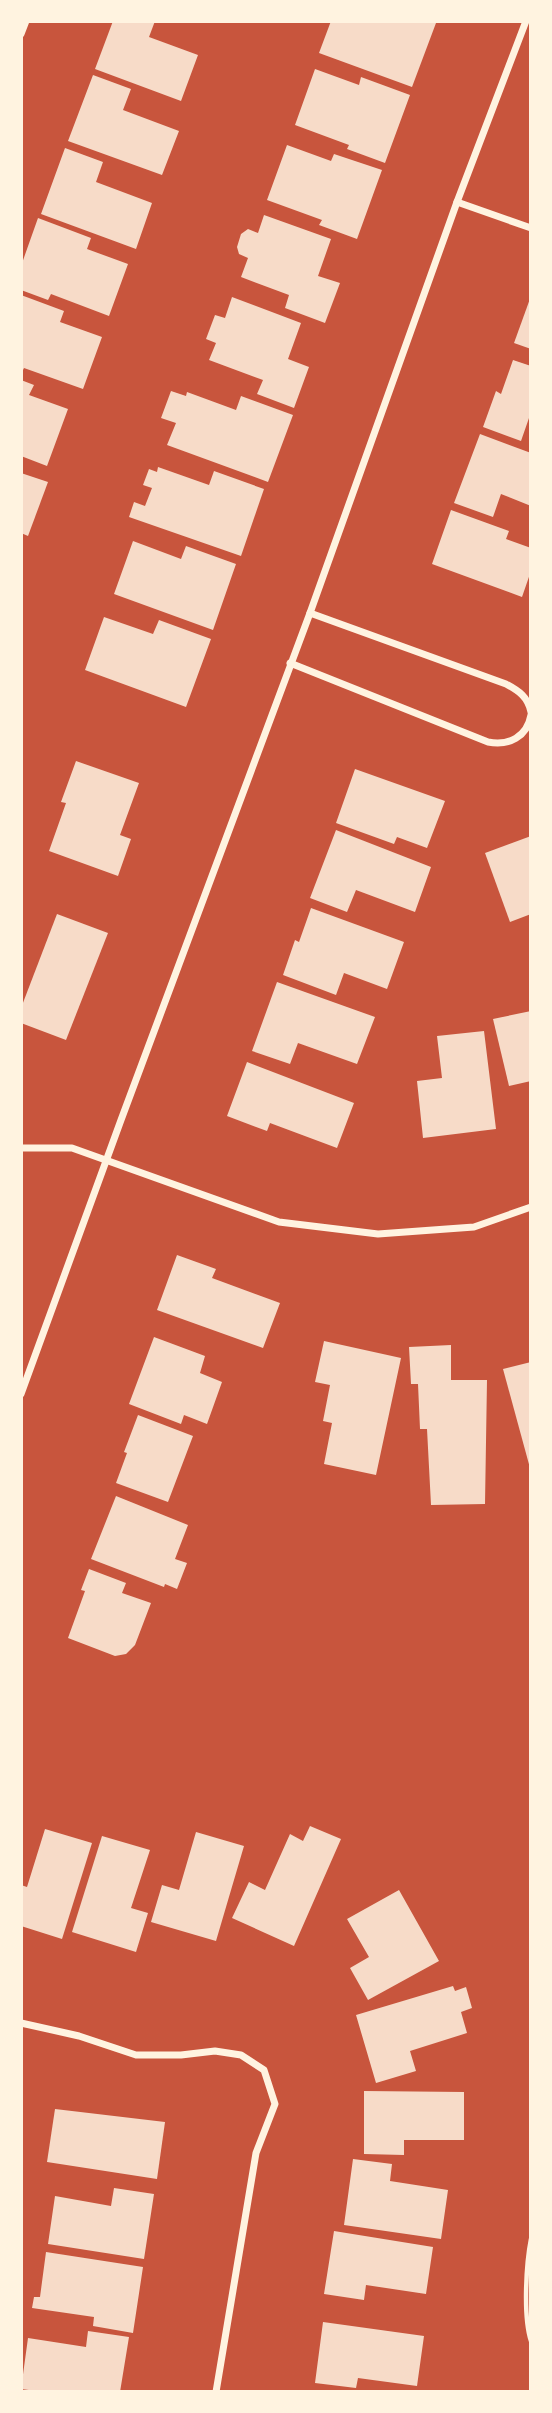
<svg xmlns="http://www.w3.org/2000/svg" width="552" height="2413" font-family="'Noto Sans',sans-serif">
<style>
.building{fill:#f7dbc8}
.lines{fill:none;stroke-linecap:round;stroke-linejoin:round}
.path{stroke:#fff3e0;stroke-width:4.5}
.minor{stroke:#fff3e0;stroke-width:7}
</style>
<rect width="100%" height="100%" fill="#c8553d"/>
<g class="building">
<polygon points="113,21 155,21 149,37 198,55 181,101 95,69"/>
<polygon points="331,21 373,21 379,23 379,21 431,21 436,23 412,87 319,53"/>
<polygon points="315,69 359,85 361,77 410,95 385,163 347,149 349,145 295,125"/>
<polygon points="93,75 131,89 123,110 179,131 162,175 68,141"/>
<polygon points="287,145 331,161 334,154 382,170 357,239 319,225 322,220 267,200"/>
<polygon points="65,148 103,162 96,182 152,203 136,249 41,214"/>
<polygon points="264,215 331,239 318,276 340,283 325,323 285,308 289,295 241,277 248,258 239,254 237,247 241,234 248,229 258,233"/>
<polygon points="38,218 91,238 87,249 128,264 109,316 51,294 48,300 21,290 21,266"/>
<polygon points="21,295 64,311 60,322 102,337 83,389 24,368 21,374"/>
<polygon points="531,296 531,349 514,343"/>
<polygon points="232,297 301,323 288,359 309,367 294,408 257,394 263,380 209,360 216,343 206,339 215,315 225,318"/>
<polygon points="513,360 531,366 531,419 529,418 521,441 483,427 496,391 501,394"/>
<polygon points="21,380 34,385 29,395 68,409 47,466 21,456"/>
<polygon points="171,391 186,396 187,392 236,410 241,396 293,415 268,482 167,445 176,423 161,418"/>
<polygon points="480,434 531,453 531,506 501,494 493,517 454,503"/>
<polygon points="158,467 209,485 214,471 264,489 241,556 129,517 134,502 145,506 152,488 143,485 149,469 157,472"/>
<polygon points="21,473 48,482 28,536 21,533"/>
<polygon points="451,510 509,531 506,539 531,548 531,571 522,597 432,564"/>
<polygon points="133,541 181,559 186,546 236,564 213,630 114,594"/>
<polygon points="104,617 153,634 159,620 211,639 186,707 85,670"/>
<polygon points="76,761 139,783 120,835 131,839 118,876 49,851 66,803 61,802"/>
<polygon points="355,769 445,801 427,848 397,837 394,844 336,823"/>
<polygon points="336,830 431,867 415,912 356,890 347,912 310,898"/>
<polygon points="531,836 531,914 510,922 485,853"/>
<polygon points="311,908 404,942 387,989 344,973 336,995 283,975 295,940 299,942"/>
<polygon points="57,914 108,933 66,1040 21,1023 21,1008"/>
<polygon points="277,982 375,1017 357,1064 298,1043 290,1064 252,1051"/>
<polygon points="531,1011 531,1081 509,1086 493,1019"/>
<polygon points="484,1031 496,1129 423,1138 417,1081 442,1078 437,1036"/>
<polygon points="247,1062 354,1103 337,1148 270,1123 267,1131 227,1116"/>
<polygon points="177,1255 216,1269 212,1278 280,1303 263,1348 157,1310"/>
<polygon points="154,1337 205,1356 200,1373 222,1382 207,1424 184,1415 181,1424 129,1404"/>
<polygon points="324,1341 401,1358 376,1475 324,1464 332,1423 323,1421 330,1385 315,1382"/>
<polygon points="451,1345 451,1380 487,1380 485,1504 431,1505 427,1429 420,1429 418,1384 411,1384 409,1347"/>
<polygon points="531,1362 531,1468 530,1468 503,1369"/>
<polygon points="138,1415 193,1436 168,1502 116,1483 127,1453 124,1452"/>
<polygon points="116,1496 188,1525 175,1559 187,1563 177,1589 165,1584 164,1587 91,1559"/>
<polygon points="89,1569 126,1583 122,1593 151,1603 135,1645 126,1654 115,1656 68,1638 85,1591 81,1590"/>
<polygon points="310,1826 341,1839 294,1946 232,1918 249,1882 265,1890 290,1834 303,1841"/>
<polygon points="45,1829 92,1843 62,1939 21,1926 21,1885 27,1887"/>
<polygon points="196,1832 244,1846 216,1941 151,1922 162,1885 179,1890"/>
<polygon points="102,1836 150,1850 131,1908 148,1913 136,1952 72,1932"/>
<polygon points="399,1890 439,1961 368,2000 350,1968 369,1957 347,1919"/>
<polygon points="453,1986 455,1991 466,1987 472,2008 461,2012 467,2033 410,2051 416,2071 376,2083 356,2015"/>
<polygon points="364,2091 464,2092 464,2140 404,2140 404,2155 364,2154"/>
<polygon points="55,2109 165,2122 157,2179 47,2162"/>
<polygon points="353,2159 392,2164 390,2181 448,2190 441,2239 344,2225"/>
<polygon points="114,2188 154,2194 144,2259 48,2244 55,2196 111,2206"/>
<polygon points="334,2231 433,2247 426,2294 366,2285 364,2300 324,2294"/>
<polygon points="46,2252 143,2267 133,2333 93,2326 94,2317 32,2308 34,2297 40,2297"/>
<polygon points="323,2322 424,2336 417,2386 358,2378 356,2388 315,2383"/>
<polygon points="88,2331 129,2337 120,2392 44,2392 21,2389 28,2338 86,2347"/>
</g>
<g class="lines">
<path class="path" d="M531 2239C526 2264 523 2317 531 2341"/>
<g class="minor">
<polyline points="21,34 26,21"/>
<polyline points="457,202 531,228"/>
<path d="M310 613 506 684C519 691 528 697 531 712"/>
<path d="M290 663 488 742C509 746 527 737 531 715"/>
<polyline points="21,1148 72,1148 279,1222 378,1234 474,1227 531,1207"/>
<polyline points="21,1394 121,1120 310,613 457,202 526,21"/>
<polyline points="21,2023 79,2036 136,2055 181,2055 215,2051 241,2055 264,2070 275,2104 256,2153 216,2392"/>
</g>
</g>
<rect width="552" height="2413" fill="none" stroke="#fff3e0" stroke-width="46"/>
</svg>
